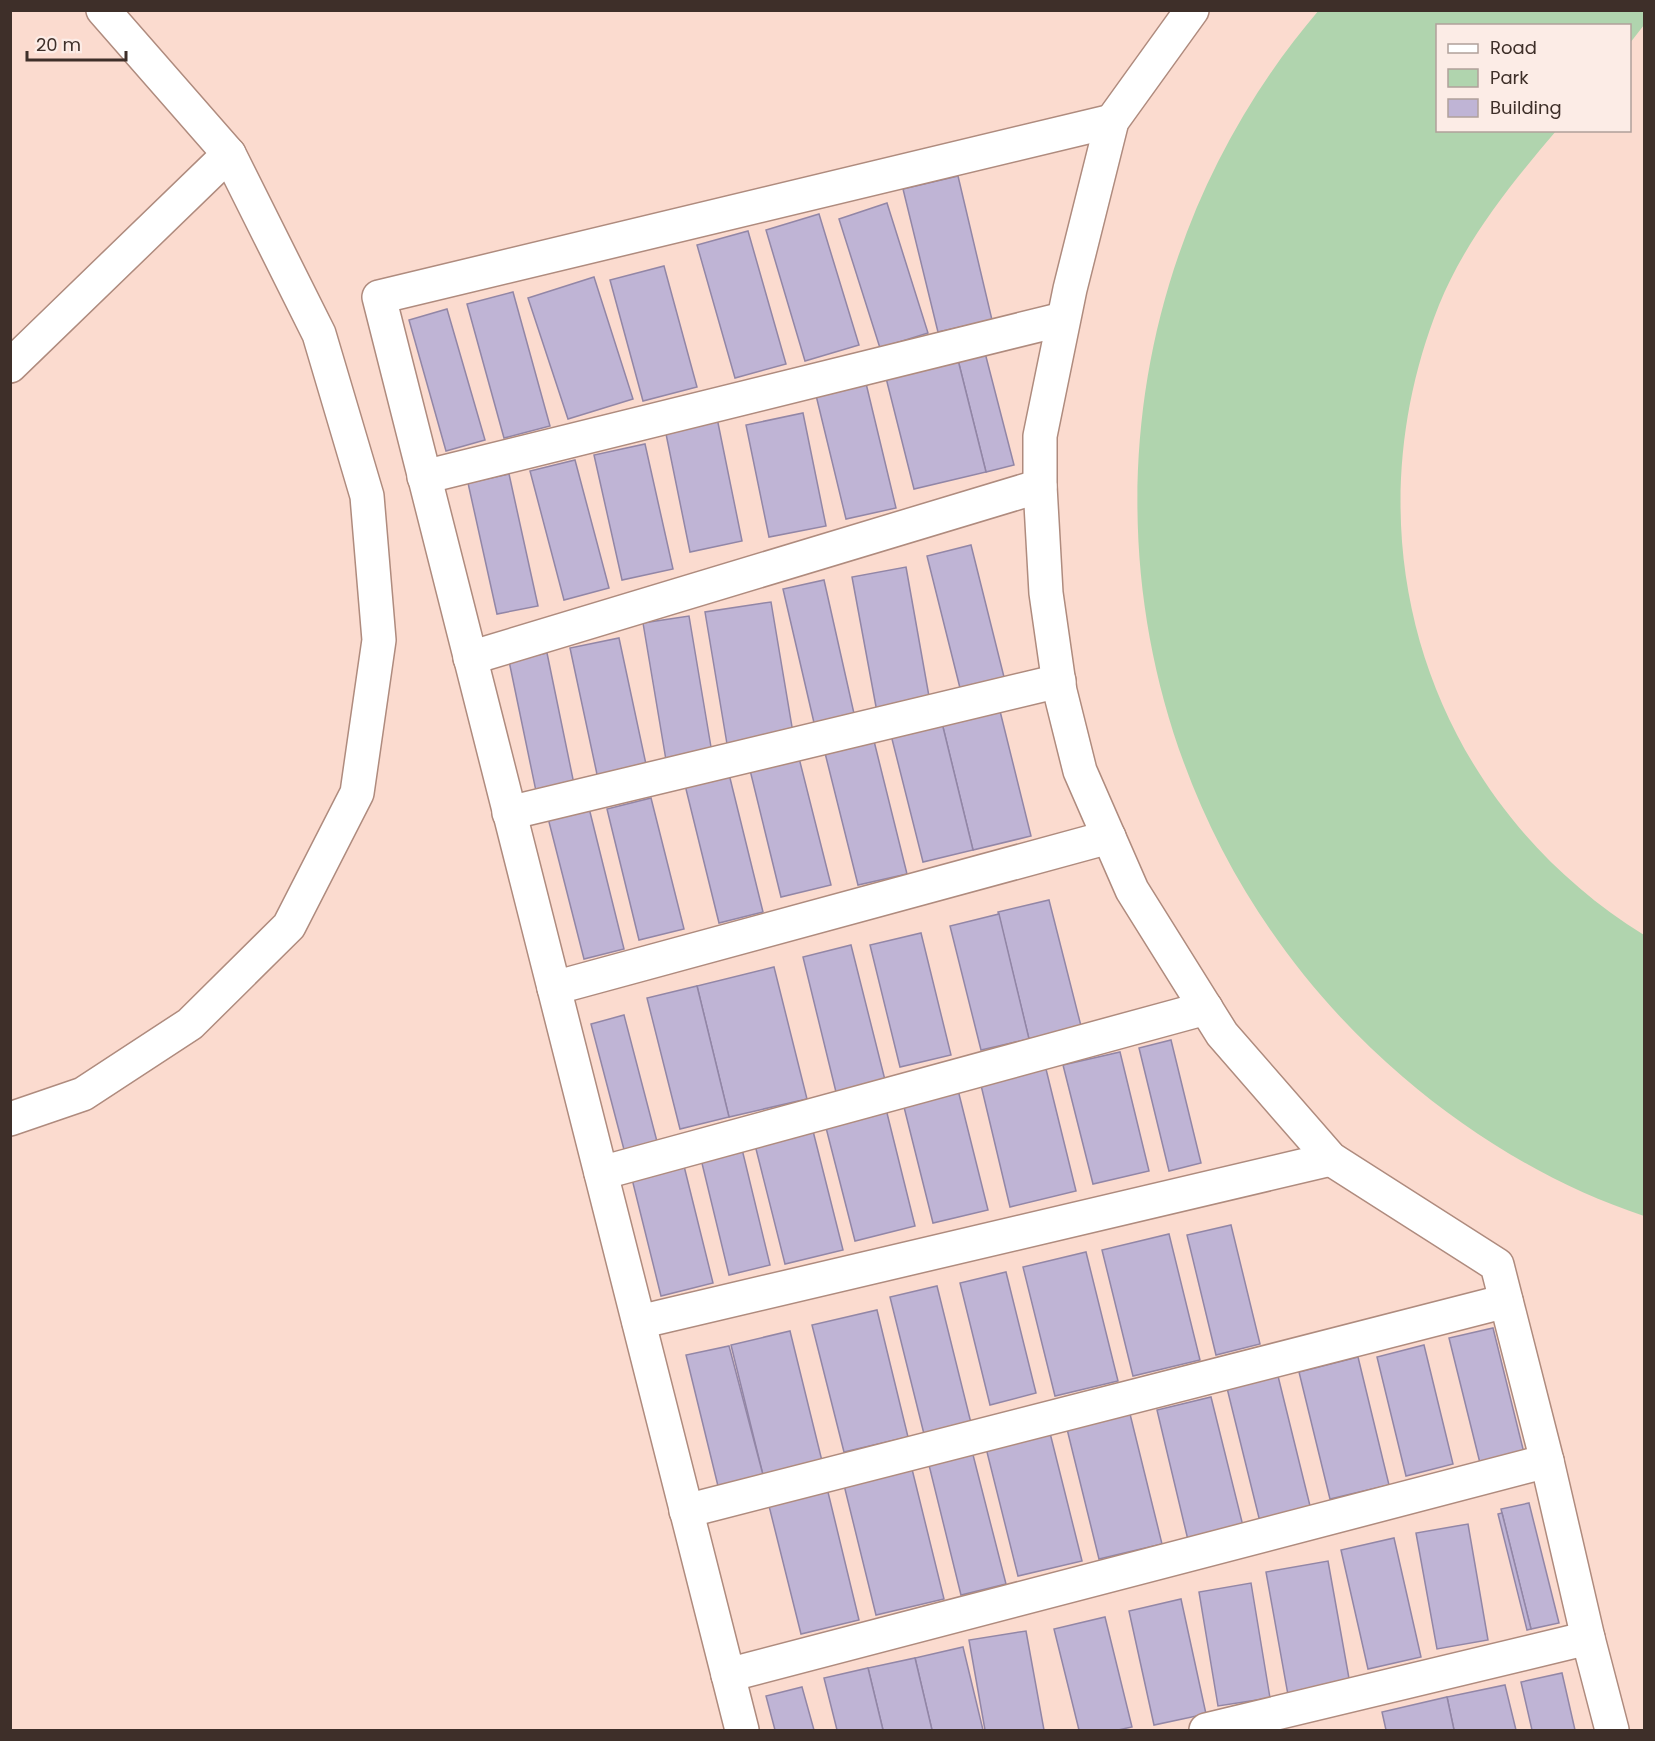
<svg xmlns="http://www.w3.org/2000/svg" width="1655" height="1741" font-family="Poppins,sans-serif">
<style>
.green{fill:#b0d4ae}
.building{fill:#bfb4d5;stroke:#9286a6;stroke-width:1.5}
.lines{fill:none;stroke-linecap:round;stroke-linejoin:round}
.street-casing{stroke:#af8b7e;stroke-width:36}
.street{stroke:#fff;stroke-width:33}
</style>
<rect width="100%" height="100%" fill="#fbdbcf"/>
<path class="green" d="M1319 10 1644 11V25L1630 43V26H1438V130L1556 131C1511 184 1466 239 1439 305 1345 541 1427 800 1644 935V1216C1556 1187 1473 1137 1403 1077 1085 805 1047 329 1319 10Z"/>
<g class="building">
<polygon points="958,176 992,320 938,332 903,189"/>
<polygon points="887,203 928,333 880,348 839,219"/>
<polygon points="819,214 859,345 805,361 766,230"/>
<polygon points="748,231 786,364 735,378 697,245"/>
<polygon points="664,266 697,387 643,401 610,280"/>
<polygon points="594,277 633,399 568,419 528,298"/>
<polygon points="513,292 550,426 504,438 467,304"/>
<polygon points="447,309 485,440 446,451 409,320"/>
<polygon points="983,345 1014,465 986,472 956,352"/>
<polygon points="956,352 986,472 914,489 884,370"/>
<polygon points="864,375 896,508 846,519 814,387"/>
<polygon points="803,413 826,526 769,537 746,425"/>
<polygon points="717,418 742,541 690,552 665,429"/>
<polygon points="645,444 673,569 622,580 594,455"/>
<polygon points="575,460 609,588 564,600 530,471"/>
<polygon points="509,474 538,606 497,614 468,483"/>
<polygon points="971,545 1004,677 960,688 927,556"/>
<polygon points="906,567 930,702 877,712 852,577"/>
<polygon points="824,580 855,718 815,727 783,589"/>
<polygon points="771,602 793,733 727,744 705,612"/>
<polygon points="689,616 712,753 666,760 643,623"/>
<polygon points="619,638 647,769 598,779 570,648"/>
<polygon points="547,653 575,789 537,796 509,661"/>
<polygon points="999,707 1031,836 973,850 942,723"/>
<polygon points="942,723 973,850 923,862 891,735"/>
<polygon points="874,741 907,874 858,885 825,753"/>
<polygon points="798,754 831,885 781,897 749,766"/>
<polygon points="729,774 763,912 719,923 685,785"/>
<polygon points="651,798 684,929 639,940 607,809"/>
<polygon points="589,808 624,949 584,959 548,818"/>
<polygon points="1049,900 1081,1026 1029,1039 998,912"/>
<polygon points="999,914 1029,1039 981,1050 950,926"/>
<polygon points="921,933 951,1055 900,1067 870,945"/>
<polygon points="851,945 885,1080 836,1092 803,957"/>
<polygon points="774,967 807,1099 729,1117 697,986"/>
<polygon points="697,986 729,1117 680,1129 647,998"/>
<polygon points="624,1015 660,1153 627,1161 591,1024"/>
<polygon points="1171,1040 1201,1163 1169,1171 1139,1048"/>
<polygon points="1120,1052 1149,1171 1093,1184 1063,1065"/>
<polygon points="1045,1065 1076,1191 1010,1207 980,1081"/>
<polygon points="957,1086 988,1210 933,1223 902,1099"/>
<polygon points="884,1101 915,1226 855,1241 823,1116"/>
<polygon points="812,1127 843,1250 785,1264 754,1141"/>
<polygon points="741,1145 770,1265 729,1275 700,1155"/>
<polygon points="684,1166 713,1283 661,1296 632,1179"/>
<polygon points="1231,1225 1260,1344 1216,1355 1187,1235"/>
<polygon points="1169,1234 1200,1360 1133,1376 1102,1250"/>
<polygon points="1086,1252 1118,1381 1055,1396 1023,1267"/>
<polygon points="1006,1272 1036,1393 990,1405 960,1283"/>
<polygon points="937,1286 971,1423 924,1434 890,1297"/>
<polygon points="877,1310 908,1437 844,1452 812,1325"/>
<polygon points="1493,1328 1524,1453 1480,1463 1449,1338"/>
<polygon points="790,1331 822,1461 763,1475 731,1345"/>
<polygon points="1424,1345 1453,1464 1406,1476 1377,1357"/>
<polygon points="729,1346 763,1475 718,1486 686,1355"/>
<polygon points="1358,1357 1389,1485 1330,1499 1299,1372"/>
<polygon points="1277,1372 1312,1514 1261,1526 1226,1384"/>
<polygon points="1211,1397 1243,1526 1188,1540 1157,1410"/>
<polygon points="1130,1414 1162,1544 1099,1559 1067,1429"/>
<polygon points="1050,1433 1082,1561 1018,1576 986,1448"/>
<polygon points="971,1447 1006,1584 961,1595 927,1457"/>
<polygon points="911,1465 944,1599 876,1615 843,1481"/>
<polygon points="827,1488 859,1620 801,1634 768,1502"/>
<polygon points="1529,1503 1559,1623 1531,1629 1501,1509"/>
<polygon points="1502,1513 1531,1629 1527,1630 1498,1514"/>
<polygon points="1468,1524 1488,1640 1437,1649 1416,1533"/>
<polygon points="1394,1538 1421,1657 1368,1669 1341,1550"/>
<polygon points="1328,1561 1350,1684 1288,1695 1266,1572"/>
<polygon points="1251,1583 1270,1698 1218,1706 1199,1592"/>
<polygon points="1181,1599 1206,1714 1154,1725 1129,1611"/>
<polygon points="1105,1617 1132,1727 1118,1730 1079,1730 1054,1629"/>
<polygon points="1026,1631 1044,1730 985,1730 969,1640"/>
<polygon points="963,1647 983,1730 932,1730 915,1658"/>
<polygon points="915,1658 932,1730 883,1730 868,1668"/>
<polygon points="868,1668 883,1730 837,1730 824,1678"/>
<polygon points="1562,1673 1575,1730 1532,1730 1521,1682"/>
<polygon points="1505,1685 1516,1730 1454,1730 1447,1697"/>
<polygon points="802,1687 814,1730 775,1730 766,1696"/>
<polygon points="1447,1697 1454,1730 1386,1730 1382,1712"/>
</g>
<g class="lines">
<g class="street-casing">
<g id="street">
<polyline points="1192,10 1112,121 1070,289 1040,436 1040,486 1046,593 1060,691 1080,771 1132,890 1222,1034 1331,1159 1497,1265 1547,1461 1588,1638 1612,1730"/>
<polyline points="10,366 229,154"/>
<polyline points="424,477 1063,319"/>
<polyline points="470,658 1040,486"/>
<polyline points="509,813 1059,681"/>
<polyline points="554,988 1109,837"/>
<polyline points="10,1119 83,1094 190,1024 289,926 357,793 379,640 367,496 319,334 229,154 103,10"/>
<polyline points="601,1173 1206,1008"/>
<polyline points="639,1322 1331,1159"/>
<polyline points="686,1511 1506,1301"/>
<polyline points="728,1675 1547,1461"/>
<polyline points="742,1730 379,297 1112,121"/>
<polyline points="1206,1730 1588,1638"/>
</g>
</g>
<use href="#street" class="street"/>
</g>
<rect width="1655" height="1741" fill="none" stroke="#3e2f29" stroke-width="24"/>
<rect x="1436" y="24" width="195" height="108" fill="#fcece6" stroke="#b0a09a" stroke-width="1.5"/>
<rect x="1448" y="44" width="30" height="9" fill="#ffffff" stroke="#b0a09a" stroke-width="1.5"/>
<text x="1490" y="54" font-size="18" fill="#3e2f29">Road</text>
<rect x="1448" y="69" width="30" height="18" fill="#b0d4ae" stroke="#b0a09a" stroke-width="1.5"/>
<text x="1490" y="84" font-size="18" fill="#3e2f29">Park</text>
<rect x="1448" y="99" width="30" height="18" fill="#bfb4d5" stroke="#b0a09a" stroke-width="1.5"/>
<text x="1490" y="114" font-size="18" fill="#3e2f29">Building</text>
<path d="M27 51v9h99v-9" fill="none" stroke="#3e2f29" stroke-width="3"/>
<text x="36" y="51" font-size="18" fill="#3e2f29" stroke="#fcece6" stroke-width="4.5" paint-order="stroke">20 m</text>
</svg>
